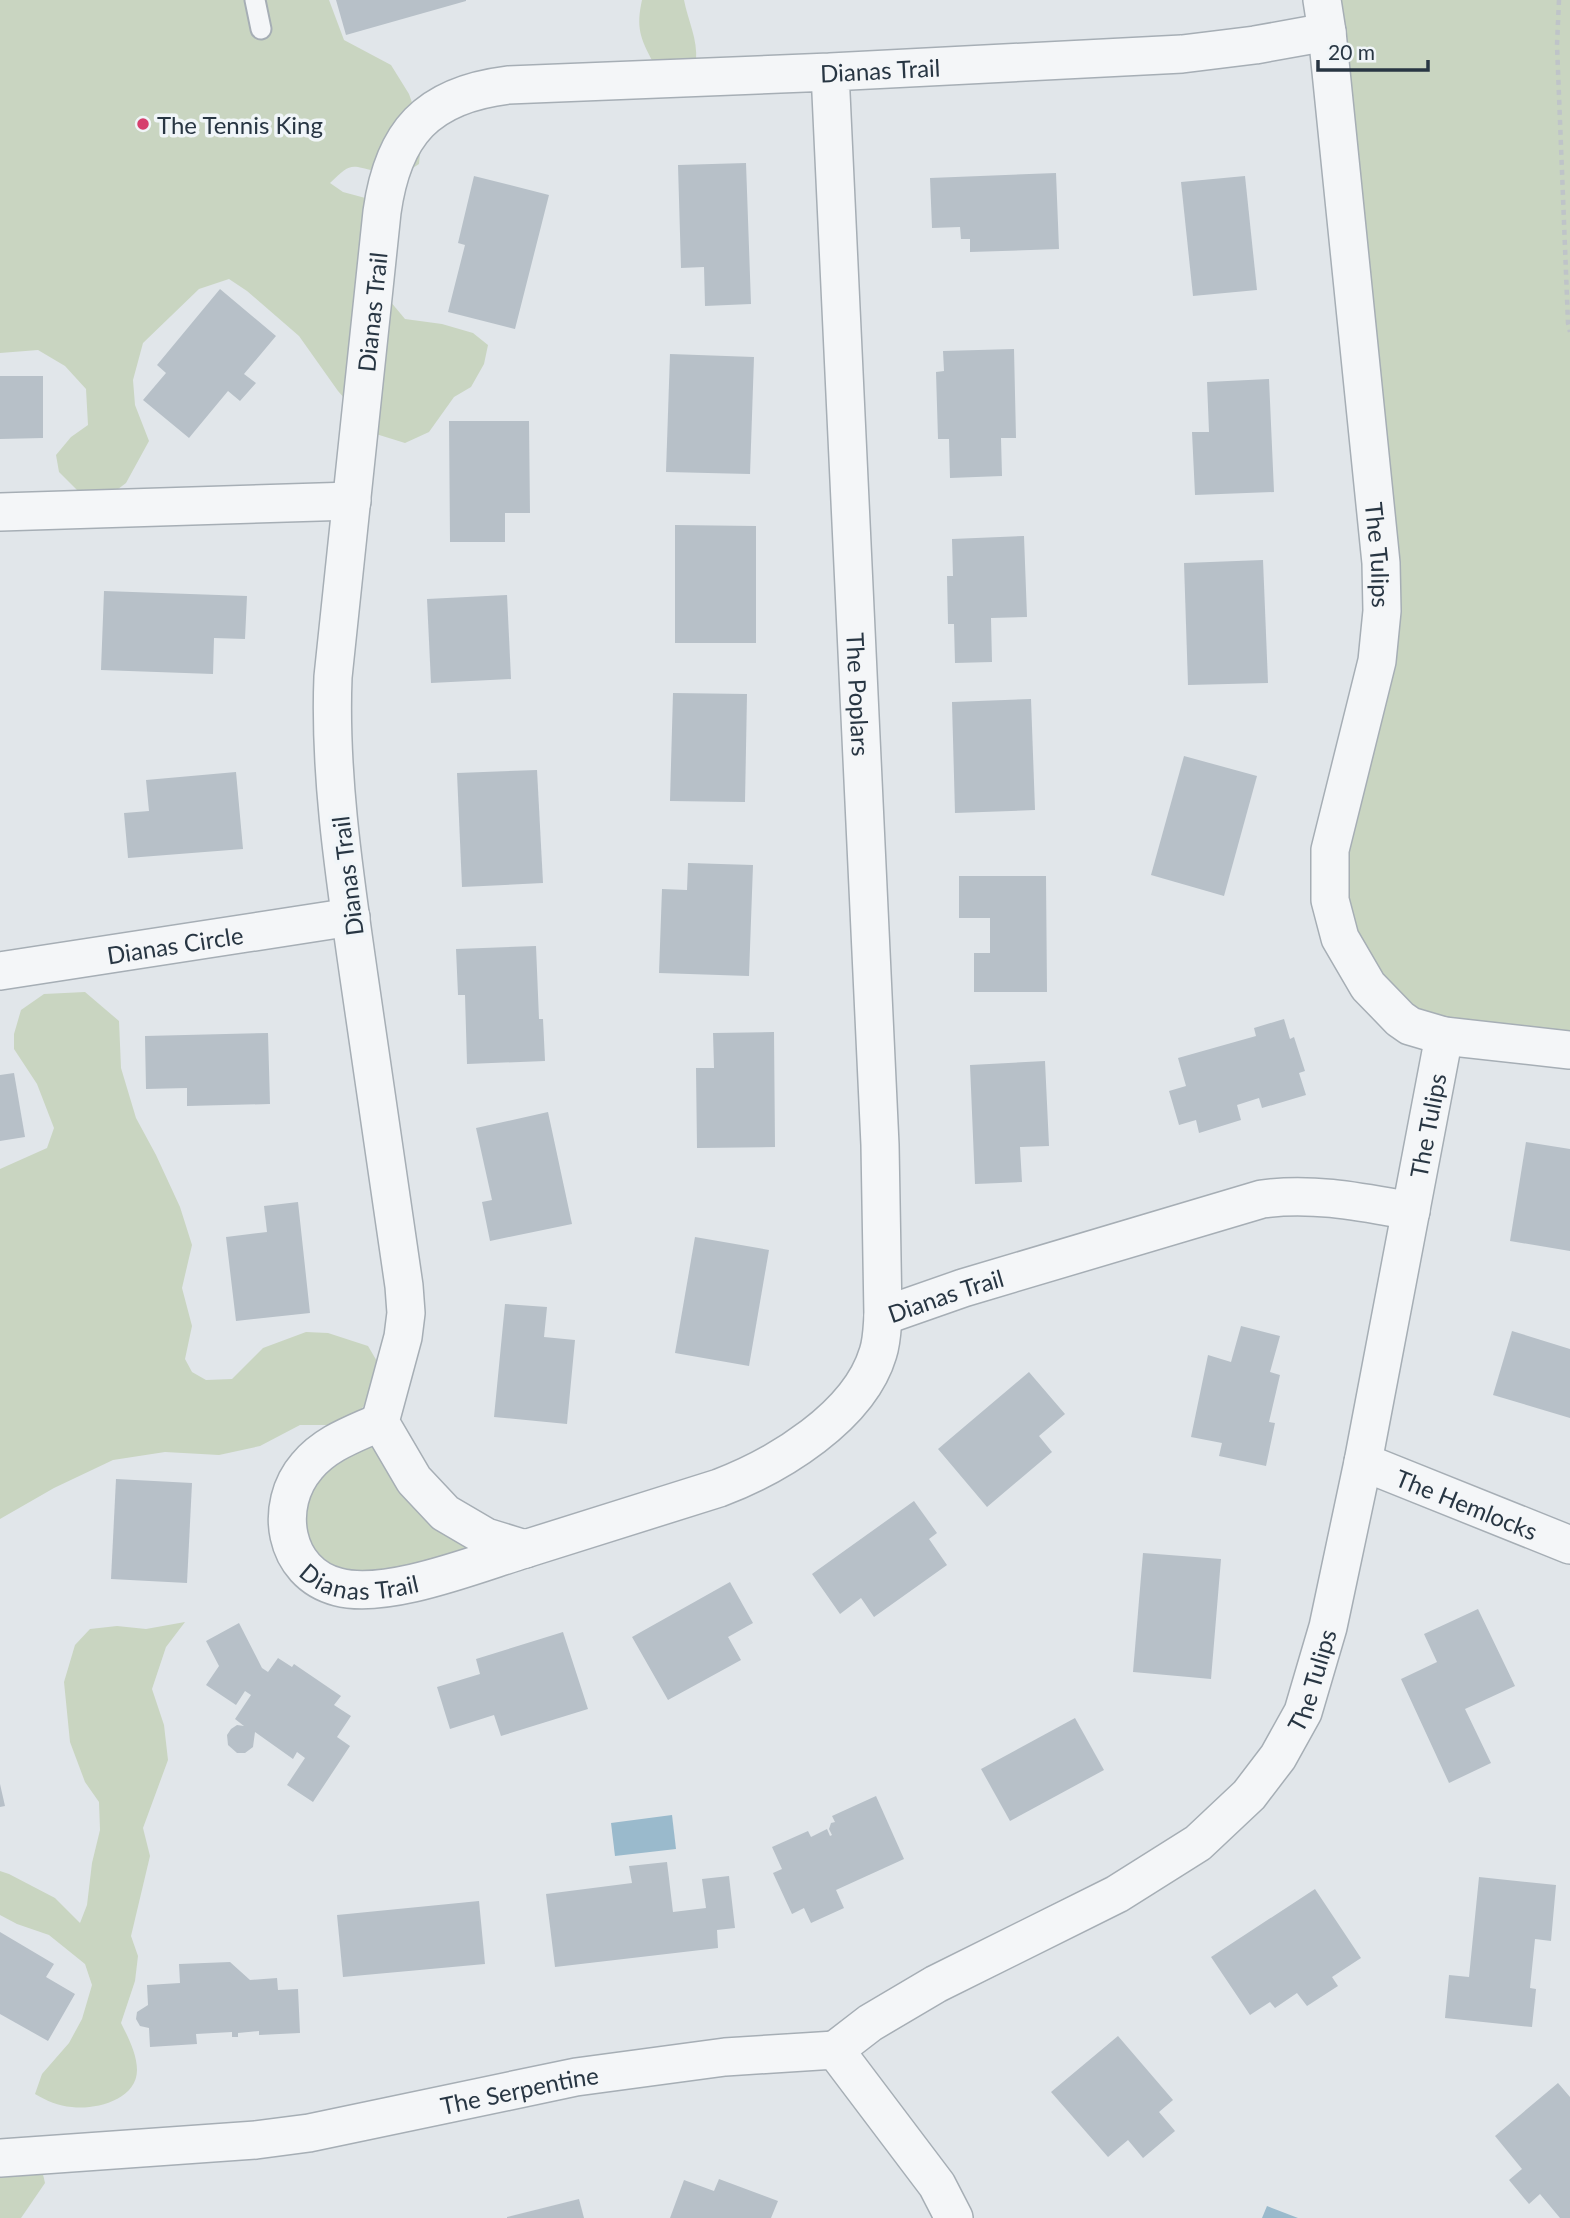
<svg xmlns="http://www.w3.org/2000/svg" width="1570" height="2218" font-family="Lato,sans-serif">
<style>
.green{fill:#c9d5c1}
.water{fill:#9abacc}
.building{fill:#b7c0c8}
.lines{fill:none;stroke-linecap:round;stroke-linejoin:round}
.service-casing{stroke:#a6aeb5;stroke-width:23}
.minor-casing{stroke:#a6aeb5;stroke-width:40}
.path{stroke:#bfc4c9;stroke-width:4.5;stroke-dasharray:5 5;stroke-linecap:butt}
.service{stroke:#f4f6f8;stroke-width:19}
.minor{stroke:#f4f6f8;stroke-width:37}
.poi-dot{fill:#d63f6d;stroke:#f0f5f8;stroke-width:2.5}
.labels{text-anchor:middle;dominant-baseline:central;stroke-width:7;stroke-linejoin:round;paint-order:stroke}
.street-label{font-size:24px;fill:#283643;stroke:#f0f5f8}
.poi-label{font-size:24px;fill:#283643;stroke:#f0f5f8;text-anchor:start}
</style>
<rect width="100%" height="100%" fill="#e1e6ea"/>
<g class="green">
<path d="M0 0H329L344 40 391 65 409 94 422 131 419 164 402 175C393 174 383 174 374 171 349 164 350 164 330 183L343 192 369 199 395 278 390 301 405 319 442 324 473 333 488 345 484 364 471 387 454 397 429 432 405 443 376 434 338 391 299 336 247 291 229 279 199 289 143 343 133 380 135 405 149 441 126 483 105 499 84 497 59 472 56 455 71 437 88 425 86 389 65 366 38 350 0 353Z"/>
<path d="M642 0H684C688 21 698 39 696 61L653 62C640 38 636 27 642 0Z"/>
<polygon points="1321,0 1570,0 1570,1050 1421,1030 1330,900 1377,661"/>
<polygon points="85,992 119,1021 121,1068 136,1118 156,1155 180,1207 192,1245 182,1288 192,1326 185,1359 192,1372 206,1380 232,1379 263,1348 306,1332 328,1333 368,1346 381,1368 376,1392 357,1414 328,1425 300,1425 260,1446 219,1455 165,1452 113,1460 54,1488 0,1519 0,1169 47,1148 54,1128 37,1084 14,1049 14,1034 21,1010 44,994"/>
<polygon points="380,1422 414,1480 525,1549 323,1581 291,1495"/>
<path d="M185 1622 166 1647 152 1689 164 1725 168 1760 143 1828 150 1856 131 1936 138 1956 135 1981 121 2023C128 2037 137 2054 137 2070 137 2100 95 2110 72 2107 58 2106 47 2101 35 2094L42 2074 69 2043 82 2019 92 1985 85 1964 49 1935 17 1924 0 1915V1871L9 1874 55 1898 80 1923 87 1905 92 1863 100 1830 99 1802 85 1782 70 1742 64 1682 75 1645 90 1629 117 1626 146 1629Z"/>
<polygon points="0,2143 42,2170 45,2183 21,2218 0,2218"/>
</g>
<g class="water">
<polygon points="672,1815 676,1849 615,1856 611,1823"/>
<polygon points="1267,2206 1298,2218 1262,2218"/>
</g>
<g class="building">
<polygon points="336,0 466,0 466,1 346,35"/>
<polygon points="746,163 751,304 705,306 704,267 681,268 678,165"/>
<polygon points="1056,173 1059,249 970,252 970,239 961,239 960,227 932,228 930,178"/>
<polygon points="474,176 549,195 515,329 448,312 465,245 458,243"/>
<polygon points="1245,176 1257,290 1193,296 1181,182"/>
<polygon points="220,289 276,336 244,374 256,383 240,401 228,391 189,438 143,400 166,373 157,365"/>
<polygon points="1014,349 1016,438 1001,438 1002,476 950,478 949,439 938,439 936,372 944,371 943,351"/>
<polygon points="670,354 754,357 750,474 666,472"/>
<polygon points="0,376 43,376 43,438 0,439"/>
<polygon points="1269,379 1274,492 1195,495 1192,432 1209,432 1207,382"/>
<polygon points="449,421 529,421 530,513 505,513 505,542 450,542"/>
<polygon points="675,525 756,526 756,643 675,643"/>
<polygon points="1024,536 1027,617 991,618 992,662 955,663 954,624 948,624 947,576 953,576 952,539"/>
<polygon points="1263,560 1268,683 1188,685 1184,563"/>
<polygon points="104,591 247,596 245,639 214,638 213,674 101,670"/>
<polygon points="507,595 511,679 431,683 427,599"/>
<polygon points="673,693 747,694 745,802 670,801"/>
<polygon points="1031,699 1035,810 955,813 952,702"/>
<polygon points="1184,756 1257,776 1224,896 1151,875"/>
<polygon points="537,770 543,883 462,887 457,773"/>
<polygon points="236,772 243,849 128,858 124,813 149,811 146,780"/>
<polygon points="688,863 753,865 749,976 659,973 662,889 687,890"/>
<polygon points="959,876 1046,876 1047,992 974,992 974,953 990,953 990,918 959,918"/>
<polygon points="536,946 539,1019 543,1019 545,1061 467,1064 465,995 458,995 456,949"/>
<polygon points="1284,1019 1290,1039 1294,1037 1305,1071 1299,1073 1306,1095 1262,1108 1259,1098 1237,1105 1241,1120 1199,1133 1196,1120 1179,1125 1169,1091 1186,1086 1178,1058 1256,1036 1254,1028"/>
<polygon points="774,1032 775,1147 697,1148 696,1068 714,1068 713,1033"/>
<polygon points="268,1033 270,1104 187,1106 187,1088 146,1089 145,1036"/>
<polygon points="1045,1061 1049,1146 1020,1147 1022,1182 975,1184 970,1065"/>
<polygon points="14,1073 25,1137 0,1141 0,1075"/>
<polygon points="548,1112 572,1224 490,1241 482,1202 492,1200 476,1128"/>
<polygon points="1526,1142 1570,1149 1570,1251 1510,1241"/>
<polygon points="298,1202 310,1313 236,1321 226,1237 267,1232 264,1206"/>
<polygon points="695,1237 769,1250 749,1366 675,1353"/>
<polygon points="505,1304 547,1307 544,1337 575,1340 567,1424 494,1417"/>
<polygon points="1241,1326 1280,1336 1270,1372 1280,1375 1269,1422 1275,1423 1266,1466 1219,1456 1222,1443 1191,1437 1208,1355 1231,1362"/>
<polygon points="1512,1331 1570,1349 1570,1418 1493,1395"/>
<polygon points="1029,1372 1065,1414 1039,1436 1052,1452 987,1507 938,1449"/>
<polygon points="116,1479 192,1483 187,1583 111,1579"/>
<polygon points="914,1501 937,1533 929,1539 947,1565 874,1617 861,1598 840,1614 812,1574"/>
<polygon points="1143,1553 1221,1559 1211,1679 1133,1672"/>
<polygon points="730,1582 753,1623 728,1637 741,1660 668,1700 632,1637"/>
<polygon points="1478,1609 1515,1686 1465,1709 1491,1763 1449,1783 1401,1679 1437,1662 1424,1634"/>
<polygon points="239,1623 262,1668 268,1672 278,1658 292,1667 294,1664 341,1696 334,1705 351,1716 337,1737 350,1746 313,1802 287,1785 305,1758 297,1752 293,1759 255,1732 253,1747 245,1753 237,1753 228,1745 227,1735 231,1729 237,1725 244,1726 235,1719 251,1695 245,1691 236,1705 206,1685 219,1666 206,1641"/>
<polygon points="563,1632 588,1709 501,1736 494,1715 450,1729 437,1687 480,1674 476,1659"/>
<polygon points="1075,1718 1104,1770 1010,1821 981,1769"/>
<polygon points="0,1784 5,1806 0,1807"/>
<polygon points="876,1796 904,1859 836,1890 844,1908 811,1923 804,1908 792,1914 773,1873 782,1869 772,1847 808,1831 811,1837 827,1829 830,1836 832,1835 829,1829 831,1823 835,1822 832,1816"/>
<polygon points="667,1862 673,1912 706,1908 702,1879 729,1876 735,1928 717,1930 718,1948 555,1967 546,1894 632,1883 629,1866"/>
<polygon points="1479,1877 1556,1885 1551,1941 1535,1939 1530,1988 1536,1989 1532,2027 1445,2018 1449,1975 1469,1977"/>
<polygon points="1315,1889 1361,1958 1332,1977 1338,1986 1307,2006 1297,1993 1275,2008 1270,2002 1250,2015 1211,1957"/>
<polygon points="479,1901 485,1964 343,1977 337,1915"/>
<polygon points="0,1932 54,1964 46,1977 75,1994 48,2041 0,2014"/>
<polygon points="230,1962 250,1980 277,1978 278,1990 298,1989 300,2033 259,2035 259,2031 238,2033 238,2037 232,2037 232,2032 196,2034 197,2044 150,2047 149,2028 140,2026 136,2019 137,2012 148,2005 147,1985 180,1983 179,1964"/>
<polygon points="1118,2036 1173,2100 1159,2112 1175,2131 1143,2158 1128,2140 1108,2157 1051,2092"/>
<polygon points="1558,2083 1570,2097 1570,2218 1560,2218 1540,2194 1529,2204 1509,2180 1522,2169 1495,2136"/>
<polygon points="719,2179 778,2201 771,2218 670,2218 684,2180 714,2191"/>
<polygon points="579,2199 584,2218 507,2218 507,2217"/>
</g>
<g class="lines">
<g class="service-casing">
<polyline id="service" points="255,0 261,29"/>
</g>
<g class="minor-casing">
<g id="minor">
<path id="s1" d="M1322 0 1327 32 1381 563 1382 611 1377 661 1330 850V900L1340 938 1368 986 1400 1019 1410 1026 1444 1036 1570 1050"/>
<path id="s2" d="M830 72 880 1145 883 1316C882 1329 882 1341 878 1353 859 1417 777 1466 719 1488L525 1549 486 1537 445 1513 414 1480 380 1422 403 1337 406 1313 404 1286C389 1183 374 1080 359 977 345 879 329 776 333 677L382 212C393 133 427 95 508 85L830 72 1182 54 1255 45 1327 32"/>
<polyline points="0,512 352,501"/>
<path id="s3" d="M0 971 351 917"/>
<path id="s4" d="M883 1316 963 1288 1262 1199C1313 1192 1361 1202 1411 1211"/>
<path id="s5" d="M380 1422C354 1434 326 1443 307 1466 273 1505 283 1573 338 1587 387 1600 476 1564 525 1549"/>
<path id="s6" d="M1363 1462 1570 1545"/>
<path id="s7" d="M835 2050 870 2023 936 1984 1117 1894 1198 1843 1249 1795 1278 1757 1303 1712 1328 1627 1363 1462 1444 1036"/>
<path id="s8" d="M0 2158 256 2140 309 2133 576 2077 725 2057 835 2050 937 2185 954 2218"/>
</g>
</g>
<polyline class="path" points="1559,0 1557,45 1568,323 1570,332"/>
<use href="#service" class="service"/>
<use href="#minor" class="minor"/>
</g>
<circle class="poi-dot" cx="143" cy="124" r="7"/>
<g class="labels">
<g class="street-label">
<text stroke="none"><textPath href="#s2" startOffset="3692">Dianas Trail</textPath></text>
<text stroke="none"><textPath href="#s2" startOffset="3022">Dianas Trail</textPath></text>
<text stroke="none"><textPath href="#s1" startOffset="558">The Tulips</textPath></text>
<text stroke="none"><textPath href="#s2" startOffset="623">The Poplars</textPath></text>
<text transform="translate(347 876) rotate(-97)">Dianas Trail</text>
<text stroke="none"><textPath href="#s3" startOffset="177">Dianas Circle</textPath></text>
<text stroke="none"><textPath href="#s7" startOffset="1188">The Tulips</textPath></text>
<text stroke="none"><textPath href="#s4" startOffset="66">Dianas Trail</textPath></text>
<text stroke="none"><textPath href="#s6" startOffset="112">The Hemlocks</textPath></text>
<text stroke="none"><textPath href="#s5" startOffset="256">Dianas Trail</textPath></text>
<text stroke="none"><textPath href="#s7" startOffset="621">The Tulips</textPath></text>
<text stroke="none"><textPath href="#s8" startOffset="525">The Serpentine</textPath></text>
</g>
<g class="poi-label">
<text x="157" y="124">The Tennis King</text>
</g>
</g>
<path d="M1318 60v10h110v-10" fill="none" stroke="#283643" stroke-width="3.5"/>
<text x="1328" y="60" font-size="21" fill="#283643" stroke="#f0f5f8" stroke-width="5" paint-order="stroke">20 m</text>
</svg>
